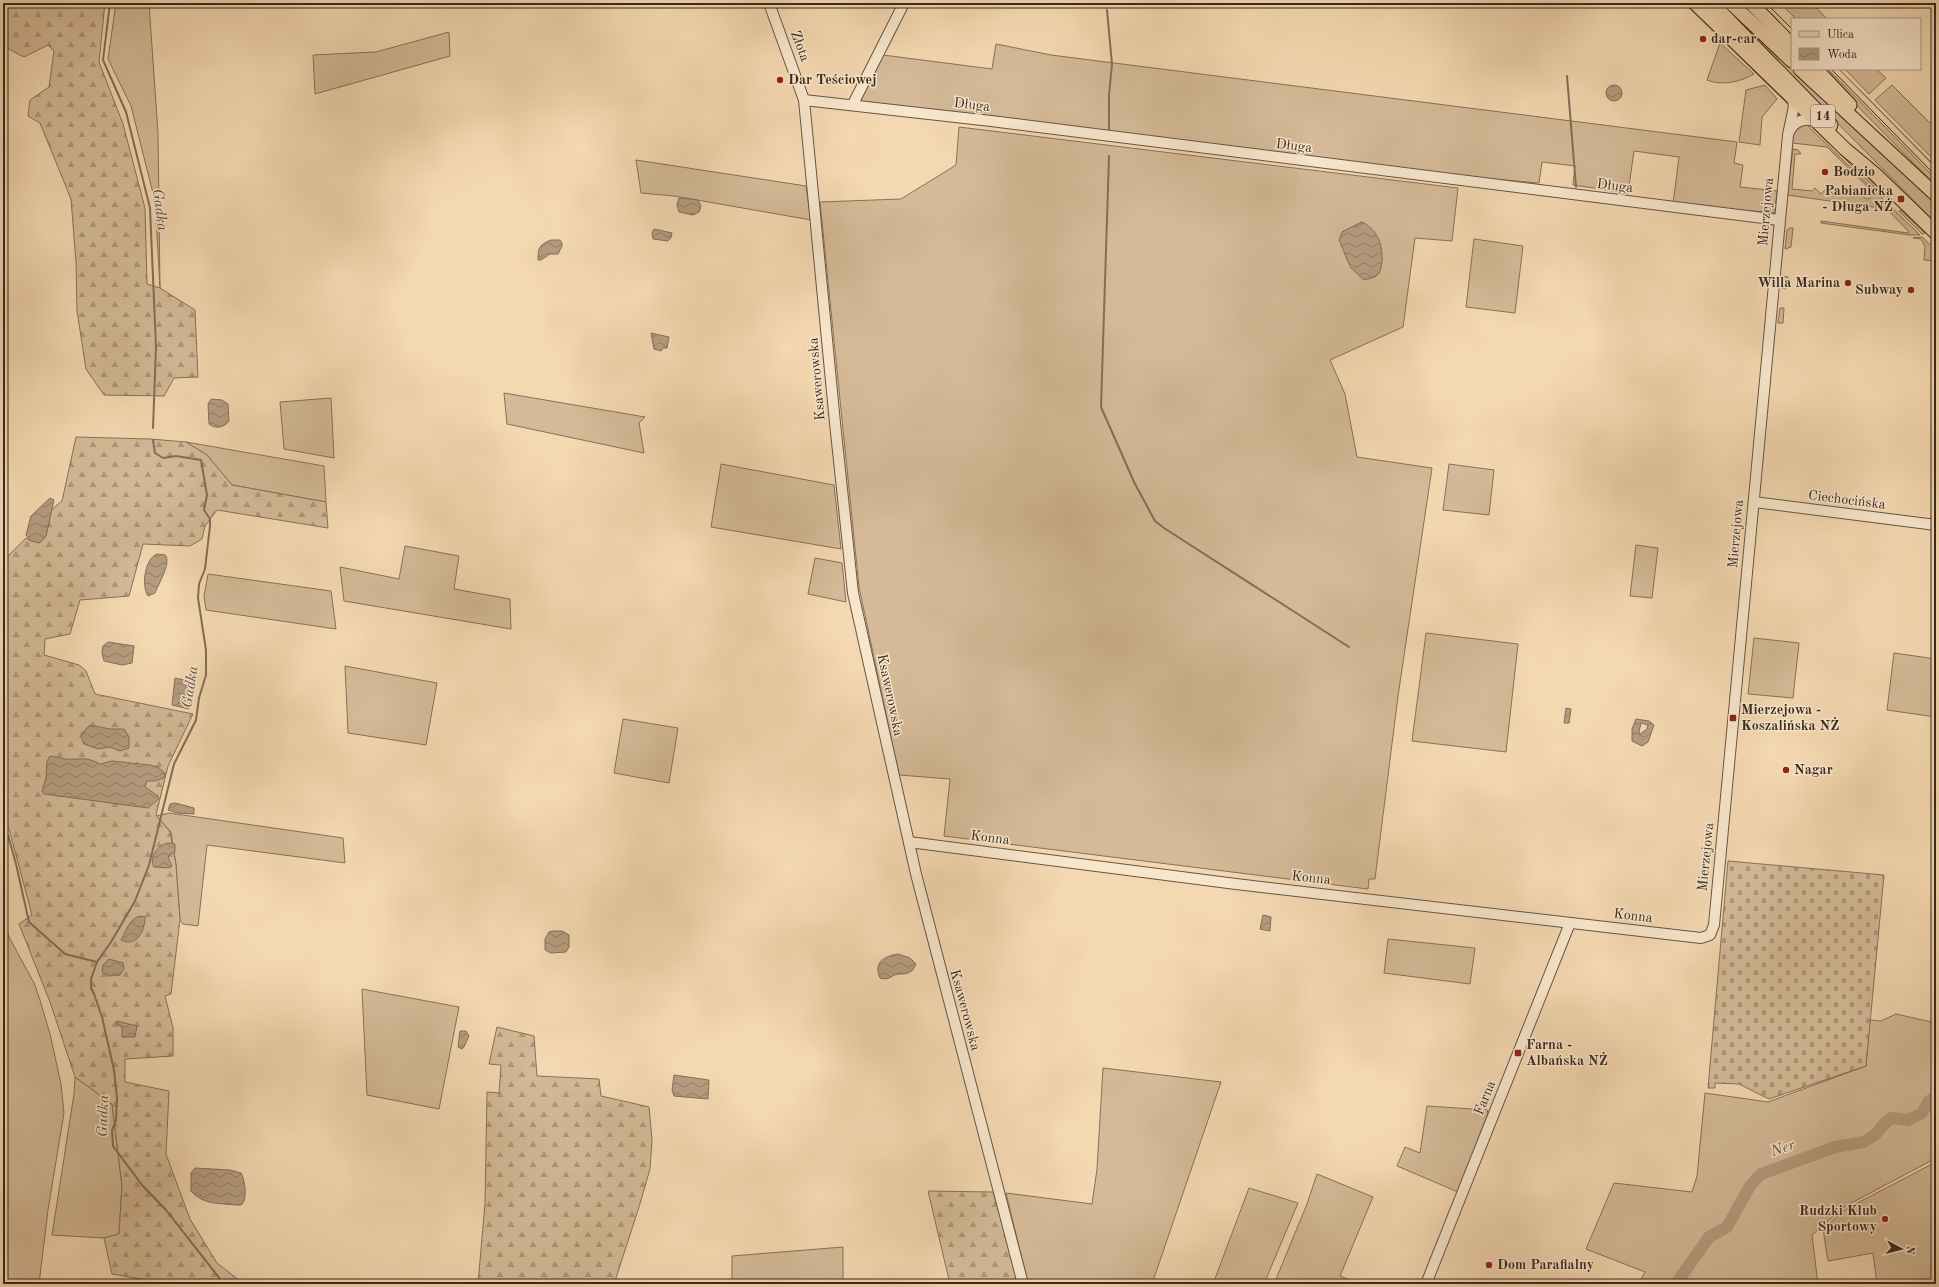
<svg xmlns="http://www.w3.org/2000/svg" width="1939" height="1287" font-family="'Old Standard TT',serif">
<style>
.grass{fill:#d4ba98;stroke:#87715b;fill-rule:evenodd}
.forest{fill:url(#forest-firs);stroke:#87715b}
.cemetery{fill:url(#cemetery-stones);stroke:#87715b}
.water{fill:url(#water-waves);stroke:#846e58;fill-rule:evenodd}
.lines{fill:none;stroke-linecap:round;stroke-linejoin:round}
.stream{stroke:#846e58;stroke-width:2}
.river{stroke:#b59c7f;stroke-width:12}
.tertiary-casing{stroke:#685443;stroke-width:12}
.primary-casing{stroke:#3a281e;stroke-width:15}
.tertiary{stroke:#f8e6cc;stroke-width:10}
.primary{stroke:#f4d8b1;stroke-width:13}
.tram{stroke:#3a281e;stroke-width:1}
.poi-dot{fill:#8f2418;stroke:#f8e6cc;stroke-width:1.5}
.labels{text-anchor:middle;dominant-baseline:central;stroke-width:3;stroke-linejoin:round;paint-order:stroke}
.shield{fill:#f8e6cc;stroke:#736152;stroke-width:1}
.shield-label{font-size:13px;font-weight:bold;fill:#3a281e}
.poi-label{font-size:14px;font-weight:bold;fill:#3a281e;stroke:#f8e6cc;text-anchor:start}
.street-label{font-size:14px;fill:#3a281e;stroke:#f8e6cc}
.water-label{font-size:15px;font-style:italic;fill:#5f4b3b;stroke:#f8e6cc}
</style>
<defs>
<pattern id="forest-firs" width="22" height="20" patternUnits="userSpaceOnUse"><rect width="22" height="20" fill="#d4ba98"/><path d="M5 1l3.5 6h-7zM16 11l3.5 6h-7z" fill="#ad977b"/></pattern>
<pattern id="cemetery-stones" width="16" height="16" patternUnits="userSpaceOnUse"><rect width="16" height="16" fill="#d4ba98"/><path d="M2 7V4a2 2 0 0 1 4 0v3zM10 15v-3a2 2 0 0 1 4 0v3z" fill="#ad977b"/></pattern>
<pattern id="water-waves" width="16" height="10" patternUnits="userSpaceOnUse"><rect width="16" height="10" fill="#b59c7f"/><path d="M0 5q4-4 8 0t8 0" fill="none" stroke="#947f67"/></pattern>
</defs>
<rect width="100%" height="100%" fill="#f4d8b1"/>
<filter id="stains"><feTurbulence type="fractalNoise" baseFrequency=".005" numOctaves="4"/><feColorMatrix values="0 0 0 0 .2 0 0 0 0 .09 0 0 0 0 .02 0 0 0 .5 -.17"/></filter>
<radialGradient id="worn" r=".72"><stop offset=".6" stop-color="#630" stop-opacity="0"/><stop offset="1" stop-color="#630" stop-opacity=".3"/></radialGradient>
<g class="grass">
<polygon points="116,3 149,3 158,133 160,288 155,201 131,106 108,59"/>
<polygon points="1684,3 1689,3 1788,99 1791,107"/>
<polygon points="1780,3 1812,3 1827,19 1796,19"/>
<polygon points="1742,19 1792,66 1792,69 1795,69 1936,204 1935,222 1738,22"/>
<polygon points="449,32 450,56 315,94 313,55 376,52"/>
<path d="M1720 43 1754 74C1740 82 1722 86 1707 80Z"/>
<polygon points="996,44 1051,55 1737,142 1734,163 1743,165 1740,187 1777,191 1775,213 1673,204 1679,157 1634,151 1628,193 1573,185 1575,166 1542,162 1539,183 1469,177 859,101 883,55 992,69"/>
<polygon points="1821,69 1828,69 1934,177 1932,179 1936,186"/>
<polygon points="1839,69 1936,167 1936,168"/>
<polygon points="1845,69 1876,69 1886,78 1869,94"/>
<polygon points="1765,85 1777,99 1762,117 1760,145 1739,142 1746,90"/>
<polygon points="1892,85 1936,129 1936,162 1875,100"/>
<polygon points="1808,123 1815,126 1886,195 1884,197"/>
<path d="M1806 124 1920 235H1910L1821 223V221L1908 233 1909 232 1887 209 1787 195 1793 149 1798 150 1801 154H1795L1792 189 1812 191 1815 188 1821 194 1827 188 1835 196 1843 188 1851 197 1857 191 1865 198 1869 199 1874 193 1827 147 1792 143C1793 132 1795 128 1806 124Z"/>
<path d="M959 127 1458 188 1452 241 1415 238 1403 327 1330 360 1345 394 1357 457 1432 468 1398 696 1375 879H1369L1368 889 944 836 950 779 899 775 859 587 820 202 901 199 956 165ZM1362 222 1364 280C1347 264 1343 256 1342 232Z"/>
<polygon points="636,160 806,186 811,220 674,196 641,193"/>
<polygon points="1901,210 1925,233 1922,234 1899,211"/>
<polygon points="1790,228 1793,228 1791,247 1785,249 1787,230"/>
<polygon points="1922,237 1936,250 1936,261 1924,260 1925,246 1921,239 1913,238"/>
<polygon points="1474,239 1523,246 1515,313 1466,307"/>
<polygon points="1782,276 1788,277 1786,289 1781,288"/>
<polygon points="1780,308 1784,308 1783,323 1778,323"/>
<polygon points="504,393 645,417 639,423 644,453 507,424"/>
<polygon points="331,398 334,458 284,449 280,402"/>
<polygon points="186,442 324,466 326,502 232,485 207,455"/>
<polygon points="721,464 834,485 841,549 711,527"/>
<polygon points="1449,464 1494,470 1489,515 1443,510"/>
<polygon points="1636,545 1658,548 1652,598 1630,596"/>
<polygon points="405,546 459,556 454,589 510,599 511,629 344,601 340,567 399,579"/>
<polygon points="815,558 842,563 846,602 808,594"/>
<polygon points="208,574 331,591 336,629 206,610 204,596"/>
<polygon points="1426,633 1518,644 1506,752 1412,741"/>
<polygon points="1754,638 1799,643 1793,698 1748,694"/>
<polygon points="1894,653 1936,659 1936,717 1887,710"/>
<polygon points="345,666 437,683 426,745 348,733"/>
<polygon points="623,719 678,728 669,783 614,773"/>
<polygon points="169,813 343,838 345,863 207,845 198,926 183,924 180,920 176,865 171,832 156,816"/>
<polygon points="3,921 10,939 34,983 40,1000 50,1034 61,1084 64,1113 48,1210 39,1284 3,1284"/>
<polygon points="1388,939 1475,948 1470,984 1384,973"/>
<polygon points="362,989 459,1007 439,1109 367,1095"/>
<polygon points="1896,1014 1936,1023 1936,1158 1844,1207 1812,1235 1818,1284 1638,1284 1645,1272 1586,1249 1614,1183 1692,1192 1697,1176 1705,1093 1768,1102 1866,1066 1870,1020 1881,1021"/>
<polygon points="1103,1068 1221,1082 1152,1284 1028,1284 1006,1193 1092,1204 1097,1169"/>
<polygon points="75,1077 112,1104 122,1186 119,1234 104,1238 52,1235 74,1094"/>
<polygon points="1427,1106 1487,1110 1488,1113 1458,1192 1397,1166 1405,1147 1420,1153"/>
<polygon points="1936,1162 1936,1284 1877,1284 1873,1253 1828,1261 1823,1229 1846,1209"/>
<polygon points="1317,1174 1373,1197 1340,1276 1360,1284 1274,1284 1307,1204"/>
<polygon points="1249,1188 1298,1203 1264,1284 1213,1284"/>
<polygon points="843,1247 843,1284 732,1284 732,1256"/>
</g>
<g class="forest">
<polygon points="3,3 105,3 99,62 123,124 145,208 147,284 160,288 195,310 198,377 174,378 164,396 104,395 86,369 77,311 76,262 71,199 40,123 28,116 30,100 49,87 54,51 48,45 24,57 3,46"/>
<polygon points="76,437 150,439 186,442 207,455 232,485 326,502 328,528 217,510 205,526 202,539 190,546 143,544 129,596 80,600 70,634 45,639 44,655 79,665 86,671 95,694 193,714 168,766 156,815 170,832 176,865 180,920 171,994 165,996 173,1028 173,1056 125,1059 125,1082 169,1091 166,1154 190,1219 217,1263 244,1284 169,1284 112,1274 104,1238 119,1234 122,1186 112,1104 75,1077 50,1002 19,924 32,915 9,829 3,822 3,570 6,558 26,538 31,541 46,536 51,510 62,501"/>
<polygon points="497,1027 534,1036 537,1076 599,1079 601,1096 649,1107 652,1140 650,1169 639,1207 614,1284 478,1284 485,1203 487,1092 499,1093 501,1065 489,1064"/>
<polygon points="928,1191 993,1192 1020,1284 950,1284"/>
</g>
<polygon class="cemetery" points="1728,861 1884,875 1866,1066 1769,1099 1739,1084 1715,1083 1715,1088 1708,1088"/>
<g class="water">
<circle cx="1614" cy="93" r="8"/>
<polygon points="679,198 698,200 701,206 699,212 693,215 679,212 677,205"/>
<path d="M1362 222C1378 230 1383 245 1382 262 1381 267 1381 273 1376 276 1373 278 1367 279 1364 280L1351 268 1339 240 1342 232Z"/>
<polygon points="654,229 672,233 671,238 668,241 653,239 652,233"/>
<path d="M551 240H560L562 243V246L558 254H550L541 260H538C538 248 539 245 551 240Z"/>
<polygon points="651,333 669,337 667,348 663,348 661,351 654,349"/>
<path d="M211 399 222 400 228 404 229 421C224 428 215 429 209 424L208 404Z"/>
<polygon points="50,498 54,500 46,536 40,543 31,541 26,535 31,516"/>
<path d="M157 554 165 555C172 562 158 585 155 593L148 596C141 585 145 559 157 554Z"/>
<polygon points="108,642 134,646 132,663 122,665 104,661 102,653 103,646"/>
<polygon points="175,678 195,682 189,709 172,705"/>
<polygon points="1566,708 1571,709 1569,723 1564,723"/>
<path d="M1636 719 1649 721 1654 725 1648 742 1642 746 1632 741V729ZM1641 723 1648 725 1647 729 1640 734 1639 732Z"/>
<polygon points="90,725 110,729 124,729 129,737 129,748 120,751 110,747 98,749 84,744 81,737 84,731"/>
<path d="M50 756C56 756 61 759 66 759 80 760 86 756 100 764L112 761 150 765 158 767 165 773 164 778 155 781H147L145 787 158 796 159 799 148 808 44 794 42 791 46 778 47 761Z"/>
<polygon points="175,803 194,808 194,814 178,813 168,810 170,804"/>
<path d="M169 843 175 844V852L170 854 168 857 172 866 169 868 154 867C148 858 159 843 169 843Z"/>
<polygon points="1263,915 1271,917 1270,931 1260,929"/>
<path d="M140 916 145 917C145 930 137 948 121 940 126 931 130 918 140 916Z"/>
<polygon points="552,931 562,931 569,935 569,947 566,952 551,953 545,950 545,939 549,932"/>
<path d="M898 954 910 958 916 964 913 970C908 974 904 974 898 974 891 975 890 981 880 978 873 963 884 956 898 954Z"/>
<polygon points="109,959 123,963 124,968 120,975 109,976 102,972 103,965"/>
<polygon points="117,1021 137,1026 135,1037 122,1037 122,1027 116,1024"/>
<polygon points="460,1031 466,1031 469,1036 464,1047 462,1049 458,1047"/>
<polygon points="674,1075 709,1080 708,1099 674,1096 672,1090"/>
<path d="M195 1168 230 1170 241 1173C245 1180 248 1200 241 1205H236C218 1203 204 1205 191 1191V1173Z"/>
</g>
<g class="lines">
<g class="stream">
<polyline points="110,3 103,60 126,112 150,208 156,347 153,428"/>
<polyline points="1107,10 1112,64 1109,95 1109,130"/>
<polyline points="1567,76 1576,187"/>
<polyline points="1109,156 1101,407 1134,482 1155,521 1164,528 1349,647"/>
<polyline points="153,440 155,453 163,458 176,456 201,460 207,495 204,510 210,519 210,526 205,569 199,584 198,598 206,650 206,675 199,698 196,720 174,764 149,865 135,901 111,942 97,962 91,979 91,988 94,994 102,1017 114,1070 117,1098 116,1120 112,1130 113,1146 142,1185 166,1210 224,1284"/>
<polyline points="3,828 8,835 16,864 29,922 65,954 97,962"/>
</g>
<polyline class="river" points="1676,1284 1709,1237 1727,1227 1750,1186 1761,1174 1835,1147 1864,1142 1875,1135 1885,1123 1892,1118 1908,1120 1922,1113 1928,1102 1936,1096"/>
<g class="tertiary-casing">
<g id="tertiary">
<polyline points="769,3 804,100 835,423 853,593 916,874 1023,1284"/>
<polyline points="804,100 991,121 1779,220"/>
<polyline points="853,104 904,3"/>
<path d="M1789 132C1794 121 1805 117 1816 122"/>
<polyline points="1754,502 1936,525"/>
<polyline points="909,842 1236,884 1701,938 1710,935 1714,925 1788,135 1794,106 1792,98"/>
<polyline points="1426,1284 1570,923"/>
</g>
</g>
<g class="primary-casing">
<g id="primary">
<polyline points="1695,3 1845,149 1875,174 1936,233"/>
<polyline points="1712,3 1831,125"/>
<polyline points="1731,3 1792,61"/>
<polyline points="1751,3 1792,45"/>
<polyline points="1800,69 1936,195"/>
<polyline points="1816,69 1850,105"/>
</g>
</g>
<use href="#tertiary" class="tertiary"/>
<use href="#primary" class="primary"/>
<g class="tram">
<polyline points="1766,3 1792,29"/>
<polyline points="1831,69 1936,176"/>
</g>
</g>
<g class="poi-dot">
<circle cx="1703" cy="39" r="4"/>
<circle cx="780" cy="80" r="4"/>
<circle cx="1825" cy="172" r="4"/>
<rect x="1897" y="195" width="8" height="8" rx="2"/>
<circle cx="1848" cy="283" r="4"/>
<circle cx="1911" cy="290" r="4"/>
<rect x="1729" y="714" width="8" height="8" rx="2"/>
<circle cx="1786" cy="770" r="4"/>
<rect x="1514" y="1049" width="8" height="8" rx="2"/>
<circle cx="1885" cy="1219" r="4"/>
<circle cx="1489" cy="1265" r="4"/>
</g>
<g class="labels">
<rect class="shield" x="1811" y="105" width="24" height="22" rx="3"/>
<g class="shield-label">
<text x="1823" y="116">14</text>
</g>
<g class="poi-label">
<text x="1711" y="39">dar-car</text>
<text x="788" y="80">Dar Teściowej</text>
<text x="1833" y="172">Bodzio</text>
<text x="1893" y="191" text-anchor="end">Pabianicka<tspan x="1893" dy="16">- Długa NŻ</tspan></text>
<text x="1840" y="283" text-anchor="end">Willa Marina</text>
<text x="1903" y="290" text-anchor="end">Subway</text>
<text x="1741" y="710">Mierzejowa -<tspan x="1741" dy="16">Koszalińska NŻ</tspan></text>
<text x="1794" y="770">Nagar</text>
<text x="1526" y="1045">Farna -<tspan x="1526" dy="16">Albańska NŻ</tspan></text>
<text x="1877" y="1211" text-anchor="end">Rudzki Klub<tspan x="1877" dy="16">Sportowy</tspan></text>
<text x="1497" y="1265">Dom Parafialny</text>
</g>
<g class="street-label">
<text transform="translate(800 46) rotate(70)">Złota</text>
<text transform="translate(972 105) rotate(7)">Długa</text>
<text transform="translate(1294 146) rotate(7)">Długa</text>
<text transform="translate(1615 186) rotate(7)">Długa</text>
<text transform="translate(1766 212) rotate(-85)">Mierzejowa</text>
<text transform="translate(817 379) rotate(-95)">Ksawerowska</text>
<text transform="translate(1847 500) rotate(7)">Ciechocińska</text>
<text transform="translate(1736 534) rotate(-85)">Mierzejowa</text>
<text transform="translate(890 695) rotate(78)">Ksawerowska</text>
<text transform="translate(990 838) rotate(7)">Konna</text>
<text transform="translate(1706 857) rotate(-84)">Mierzejowa</text>
<text transform="translate(1311 878) rotate(6)">Konna</text>
<text transform="translate(1633 916) rotate(7)">Konna</text>
<text transform="translate(965 1010) rotate(75)">Ksawerowska</text>
<text transform="translate(1485 1098) rotate(-68)">Farna</text>
</g>
<g class="water-label">
<text transform="translate(159 210) rotate(83)">Gadka</text>
<text transform="translate(191 687) rotate(-81)">Gadka</text>
<text transform="translate(104 1116) rotate(-88)">Gadka</text>
<text transform="translate(1783 1149) rotate(-19)">Ner</text>
</g>
</g>
<rect width="1939" height="1287" fill="none" stroke="#f4d8b1" stroke-width="16"/>
<rect x="4" y="4" width="1931" height="1279" fill="none" stroke="#3a281e" stroke-width="2"/>
<rect x="8" y="8" width="1923" height="1271" fill="none" stroke="#3a281e"/>
<rect x="1791" y="18" width="130" height="52" fill="#f8e6cc" stroke="#ac9a86"/>
<rect x="1799" y="31" width="20" height="6" fill="#f4d8b1" stroke="#ac9a86"/>
<text x="1827" y="38" font-size="12" fill="#3a281e">Ulica</text>
<rect x="1799" y="48" width="20" height="12" fill="url(#water-waves)" stroke="#ac9a86"/>
<text x="1827" y="58" font-size="12" fill="#3a281e">Woda</text>
<g transform="translate(1901 1249) rotate(97)" stroke="#f8e6cc" stroke-width="3" paint-order="stroke">
<path d="M0-3L7 15L0 10L-7 15Z" fill="#3a281e"/>
<text y="-6" font-size="11" font-weight="bold" text-anchor="middle" fill="#3a281e">N</text>
</g>
<rect width="100%" height="100%" filter="url(#stains)"/>
<rect width="100%" height="100%" fill="url(#worn)"/>
</svg>
